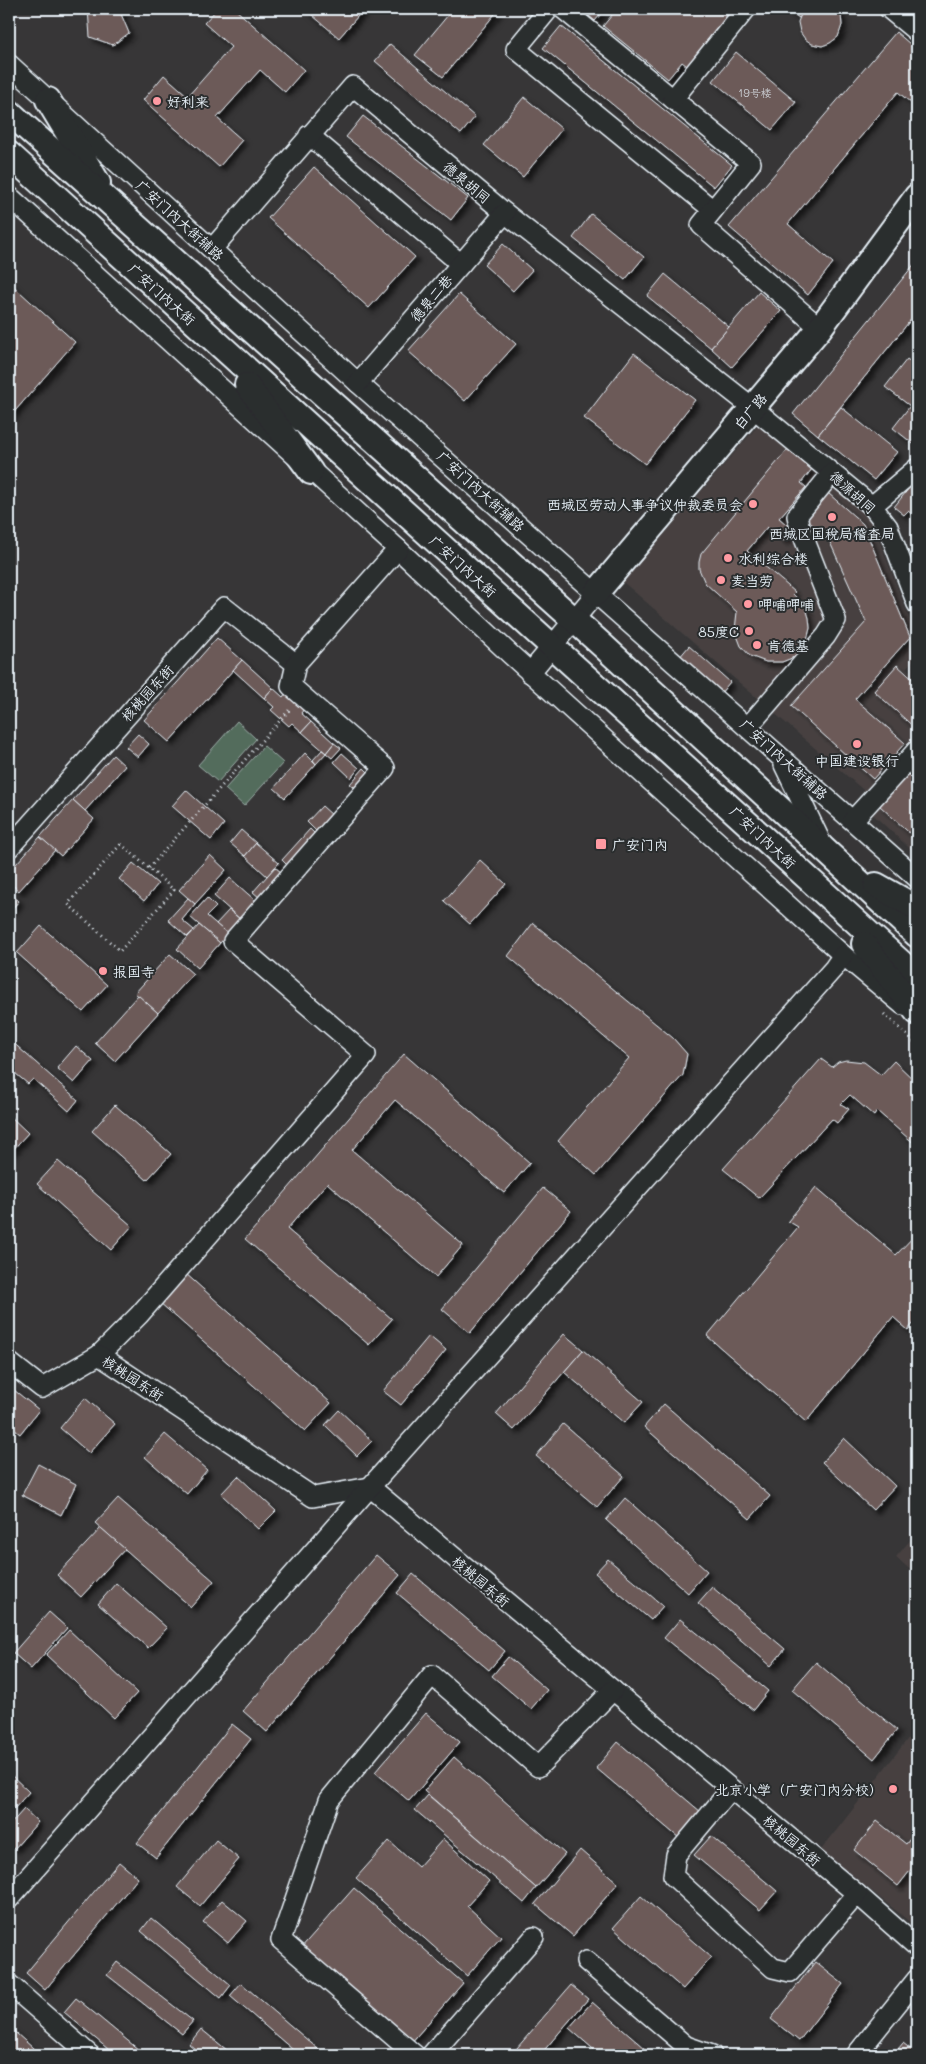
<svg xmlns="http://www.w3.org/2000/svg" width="926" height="2064" font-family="Mali,'LXGW WenKai TC',sans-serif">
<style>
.built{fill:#474141}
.green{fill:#526c5b;stroke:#9daeaa}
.building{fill:#6c5a59;stroke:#e8f1f8;filter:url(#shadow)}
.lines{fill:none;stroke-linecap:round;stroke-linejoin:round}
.minor-casing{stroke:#e8f1f8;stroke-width:22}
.major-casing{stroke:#e8f1f8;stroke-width:28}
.path{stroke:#e8f1f8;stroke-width:3;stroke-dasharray:1 4;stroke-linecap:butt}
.minor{stroke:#2a2d2e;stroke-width:19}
.major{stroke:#2a2d2e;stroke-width:24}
.poi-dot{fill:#ff9aa2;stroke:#2a2d2e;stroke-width:2}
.labels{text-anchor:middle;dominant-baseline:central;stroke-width:4;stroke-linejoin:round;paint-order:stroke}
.number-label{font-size:11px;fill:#c9cbd0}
.poi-label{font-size:14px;fill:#e8f1f8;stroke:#2a2d2e;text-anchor:start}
.street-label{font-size:14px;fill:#e8f1f8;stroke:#2a2d2e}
</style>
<defs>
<filter id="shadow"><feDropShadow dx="4.5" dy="4.5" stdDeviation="2.5" flood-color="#0009"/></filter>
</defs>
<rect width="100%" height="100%" fill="#373637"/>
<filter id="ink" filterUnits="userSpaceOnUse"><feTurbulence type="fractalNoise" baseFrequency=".02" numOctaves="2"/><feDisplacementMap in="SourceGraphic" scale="10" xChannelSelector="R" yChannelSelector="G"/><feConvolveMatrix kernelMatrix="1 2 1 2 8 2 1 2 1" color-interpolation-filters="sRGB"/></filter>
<g filter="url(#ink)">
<g class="built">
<polygon points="761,422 868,511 917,639 917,656 906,668 917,678 917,741 869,795 623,582"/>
<polygon points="917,759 917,855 869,811"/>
<polygon points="917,1532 917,1576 896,1557"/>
<polygon points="917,1727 917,1925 916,1927 821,1850"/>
</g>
<g class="green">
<polygon points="237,721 256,739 218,782 198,765"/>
<polygon points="264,746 283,763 244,806 225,789"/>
</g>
<g class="building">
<polygon points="88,9 126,9 121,14 129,33 113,45 90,37"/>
<polygon points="217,9 235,9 304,70 285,92 260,70 217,118 242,140 219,167 143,100 164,75 188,96 231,47 204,23"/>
<polygon points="305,9 364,9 339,38"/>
<polygon points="453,9 499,9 443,77 415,55"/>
<polygon points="581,9 605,9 595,21"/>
<polygon points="617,9 723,9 729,13 687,66 682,62 668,79 603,26"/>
<polygon points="787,9 808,9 799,18"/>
<polygon points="803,9 837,9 841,15 842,25 838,37 830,43 822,46 812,44 805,39 800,32 798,22"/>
<polygon points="561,26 732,165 714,187 543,48"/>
<polygon points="896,32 917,50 917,108 898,92 788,224 833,263 808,295 729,227"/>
<polygon points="390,44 475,117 461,134 375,61"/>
<polygon points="736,52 796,102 772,130 713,81"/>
<polygon points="524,97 562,129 523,177 484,145"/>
<polygon points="363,116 468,198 451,220 346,137"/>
<polygon points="314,167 415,257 369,308 268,218"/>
<polygon points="591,214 644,257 625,280 573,238"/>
<polygon points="503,244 532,270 513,291 484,265"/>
<polygon points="916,262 917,263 917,312 818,435 793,414"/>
<polygon points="665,274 729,327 711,348 647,296"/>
<polygon points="9,282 75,342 9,418"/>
<polygon points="759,292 781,311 732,367 711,348"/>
<polygon points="459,294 516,344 465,401 408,351"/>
<polygon points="634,353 695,400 645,464 584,418"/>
<polygon points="907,359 917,367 917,447 893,428 910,406 885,387"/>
<polygon points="841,407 897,452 874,480 818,435"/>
<polygon points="788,449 812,469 801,483 806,487 779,518 793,530 784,541 767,527 747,551 795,592 793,594 806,608 809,618 810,628 807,640 800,651 792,658 782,662 766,662 750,656 741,646 735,630 737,612 705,583 699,569 699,562 701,554"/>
<polygon points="917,478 917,518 908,511 904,515 894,507"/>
<polygon points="828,493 863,524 910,637 855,699 905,743 873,779 791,706 866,622 828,538 806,519"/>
<polygon points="917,560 917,583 909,563"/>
<polygon points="217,638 242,660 169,742 144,720"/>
<polygon points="689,646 730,682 720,694 679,658"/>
<polygon points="242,660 273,688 264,698 233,670"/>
<polygon points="897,665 917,683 917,730 874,691"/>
<polygon points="273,688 283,697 286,693 304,709 301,713 311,722 302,732 292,723 289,726 271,710 274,707 264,698"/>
<polygon points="311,722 334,743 326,753 302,732"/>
<polygon points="138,734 149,744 138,757 126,747"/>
<polygon points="334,743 341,748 332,758 326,753"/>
<polygon points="322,750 326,753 316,764 313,760"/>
<polygon points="305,753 316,764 285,798 274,788"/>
<polygon points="342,753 359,768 351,778 334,762"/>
<polygon points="113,755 125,766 85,811 73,800"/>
<polygon points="916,764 917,765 917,840 879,805"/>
<polygon points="364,768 370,774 357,789 350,784"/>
<polygon points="186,790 224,824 211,840 172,806"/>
<polygon points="73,800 94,819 61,856 40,837"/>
<polygon points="322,806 333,816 318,833 307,822"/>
<polygon points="310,829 316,835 288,866 282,860"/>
<polygon points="241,830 256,843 245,856 230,843"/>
<polygon points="40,837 55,850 19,891 9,882 9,872"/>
<polygon points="256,843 279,863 267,876 245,856"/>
<polygon points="210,855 226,870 195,904 179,890"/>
<polygon points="480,860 506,884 470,924 444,901"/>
<polygon points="133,863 158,884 144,901 119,879"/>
<polygon points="275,867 282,873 260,898 253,892"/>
<polygon points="230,878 257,902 241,920 214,896"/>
<polygon points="9,892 19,901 9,912"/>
<polygon points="188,898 195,904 182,920 194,930 187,937 168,920"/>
<polygon points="207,898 216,907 207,916 228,934 220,943 190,917"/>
<polygon points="229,910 241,920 228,934 216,924"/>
<polygon points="533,923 673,1038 687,1054 683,1075 596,1175 558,1141 629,1058 508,956"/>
<polygon points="199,925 220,943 198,968 177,949"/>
<polygon points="41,926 107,985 83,1012 17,953"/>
<polygon points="170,954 193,974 158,1013 135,993"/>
<polygon points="138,995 158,1013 115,1061 95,1043"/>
<polygon points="9,1039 78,1100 69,1111 33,1079 28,1084 9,1068"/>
<polygon points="76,1046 93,1061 74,1083 57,1068"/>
<polygon points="404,1054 530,1163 504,1193 395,1100 352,1150 463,1245 436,1277 327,1183 287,1229 392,1319 369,1345 245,1239"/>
<polygon points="821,1059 832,1067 838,1062 846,1060 864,1062 881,1075 894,1061 917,1083 917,1146 877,1111 874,1116 850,1095 841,1104 849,1109 837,1123 832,1119 759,1198 723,1169"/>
<polygon points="115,1105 171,1154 147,1180 92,1131"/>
<polygon points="9,1115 28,1133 9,1154"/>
<polygon points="58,1161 132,1226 111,1250 37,1184"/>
<polygon points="816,1187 896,1255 917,1233 917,1319 908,1330 893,1317 806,1422 707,1336 798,1227 788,1221"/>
<polygon points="543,1188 571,1211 470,1333 442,1309"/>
<polygon points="185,1273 331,1403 305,1431 159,1302"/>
<polygon points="564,1334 583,1350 514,1430 496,1414"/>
<polygon points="429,1336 446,1350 401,1405 383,1391"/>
<polygon points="583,1350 643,1402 624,1423 564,1372"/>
<polygon points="9,1386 39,1410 20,1434 9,1425"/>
<polygon points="85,1398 115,1424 89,1453 60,1428"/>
<polygon points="664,1404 770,1496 750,1519 644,1427"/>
<polygon points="339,1410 372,1441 357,1456 325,1425"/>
<polygon points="563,1424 624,1476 597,1507 536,1456"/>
<polygon points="165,1434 207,1470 187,1494 145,1457"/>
<polygon points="844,1438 895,1486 873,1510 822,1462"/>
<polygon points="38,1464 76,1484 61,1515 22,1495"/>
<polygon points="238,1476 276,1511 258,1529 221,1494"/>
<polygon points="118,1498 214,1581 191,1607 95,1523"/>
<polygon points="625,1498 707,1571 688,1593 606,1520"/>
<polygon points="101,1528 125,1549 81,1597 57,1575"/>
<polygon points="376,1555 400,1575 267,1732 243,1711"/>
<polygon points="608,1559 663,1606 651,1620 595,1573"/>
<polygon points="413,1574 505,1651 489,1670 397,1593"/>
<polygon points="116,1583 167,1628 148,1648 98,1604"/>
<polygon points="712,1587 785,1649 771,1666 698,1603"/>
<polygon points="49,1612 67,1628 31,1669 13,1653"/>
<polygon points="680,1619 768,1691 753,1710 664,1638"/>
<polygon points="69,1630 137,1693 114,1718 46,1655"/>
<polygon points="508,1657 547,1690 531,1709 492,1676"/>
<polygon points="816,1662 897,1730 874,1759 792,1690"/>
<polygon points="426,1713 460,1742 409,1801 375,1772"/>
<polygon points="232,1724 251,1739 156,1858 137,1843"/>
<polygon points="618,1742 701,1812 679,1838 596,1768"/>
<polygon points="454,1757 565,1854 536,1888 424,1791"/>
<polygon points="9,1773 29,1792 14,1809 9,1804"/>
<polygon points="428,1795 536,1888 524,1903 415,1810"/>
<polygon points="24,1809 38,1822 14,1849 9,1844 9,1826"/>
<polygon points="877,1821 906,1844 917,1830 917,1862 898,1886 854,1850"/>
<polygon points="711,1836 777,1891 760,1910 694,1855"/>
<polygon points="443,1839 489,1881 467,1906 501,1937 467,1976 356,1878 389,1841 418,1867"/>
<polygon points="216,1840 239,1859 200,1906 177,1887"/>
<polygon points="580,1850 618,1883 573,1936 535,1904"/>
<polygon points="119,1862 138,1878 45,1990 26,1973"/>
<polygon points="354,1888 463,1983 410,2044 300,1949"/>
<polygon points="641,1896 711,1957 683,1989 613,1928"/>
<polygon points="222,1900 247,1921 228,1943 203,1922"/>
<polygon points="151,1918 231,1985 221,1998 141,1931"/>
<polygon points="117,1962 193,2021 182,2034 107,1975"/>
<polygon points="815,1962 843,1984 799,2041 771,2019"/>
<polygon points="241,1983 325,2055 299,2055 230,1996"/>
<polygon points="571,1985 588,1999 540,2055 511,2055"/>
<polygon points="76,1998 145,2055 115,2055 64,2012"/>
<polygon points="592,2002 653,2055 600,2055 569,2028"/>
<polygon points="9,2027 41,2055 9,2055"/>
<polygon points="201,2029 233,2055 202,2055 189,2044"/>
<polygon points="903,2043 917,2054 917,2055 893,2055"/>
</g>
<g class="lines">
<g class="minor-casing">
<g id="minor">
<polyline points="549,9 516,49 713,210"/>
<polyline points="563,9 751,163 701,225 820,328"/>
<polyline points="889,9 917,32"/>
<polyline points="9,64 358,383 917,878"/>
<polyline points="673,99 746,9"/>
<polyline points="309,135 461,264"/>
<polyline points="9,196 398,549 510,654 843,955 903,1005"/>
<polyline points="212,249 353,86 505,213 752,407 872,506 888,527 917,604"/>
<polyline points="358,383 505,213"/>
<polyline points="872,506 917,468"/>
<polyline points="530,673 596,593"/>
<polyline points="748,727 826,636 836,620 800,528 797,516 832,473"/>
<polyline points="784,765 822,844"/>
<polyline points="853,820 917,750"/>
<polyline points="9,848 224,607 296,664"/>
<polyline points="99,1355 139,1315 366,1055 233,941 385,768 291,686 296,664 398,549"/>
<polyline points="9,1362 42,1388 99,1355 313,1497 370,1487 857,1894 917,1947"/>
<polyline points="731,1789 676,1855 673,1876 773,1968 790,1972 857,1894"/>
<polyline points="9,1899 370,1487 834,968 843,955"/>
<polyline points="586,1961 686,2046 712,2055"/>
<polyline points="9,1984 90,2055"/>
<polyline points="415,2055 281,1940 329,1800 432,1675 538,1767 613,1690"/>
<polyline points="431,2055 534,1937"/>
<polyline points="856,2055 917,1979"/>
</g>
</g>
<g class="major-casing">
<g id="major">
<polyline points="48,100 98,183"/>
<polyline points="9,112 602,645 917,935"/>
<polyline points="9,154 917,977"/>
<polyline points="247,385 311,472"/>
<polyline points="596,593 820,328 917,196"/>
<polyline points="876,885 917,908"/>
<polyline points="864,944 917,1012"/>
</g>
</g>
<g class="path">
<polygon points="121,844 174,890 120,951 68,904"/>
<polyline points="149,868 291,708"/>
<polyline points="884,1014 917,1044"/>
</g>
<use href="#minor" class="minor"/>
<use href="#major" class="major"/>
</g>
</g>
<g class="poi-dot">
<circle cx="157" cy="101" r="5"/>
<circle cx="753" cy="504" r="5"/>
<circle cx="832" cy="517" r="5"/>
<circle cx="728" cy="558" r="5"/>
<circle cx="721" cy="580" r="5"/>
<circle cx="748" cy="604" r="5"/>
<circle cx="749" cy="631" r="5"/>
<circle cx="757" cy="645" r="5"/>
<circle cx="857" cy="744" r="5"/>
<rect x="595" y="838" width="12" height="12" rx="2.5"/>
<circle cx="103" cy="971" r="5"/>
<circle cx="893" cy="1789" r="5"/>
</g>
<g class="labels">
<g class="number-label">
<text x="755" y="92">19号楼</text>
</g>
<g class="poi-label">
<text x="167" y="101">好利来</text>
<text x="743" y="504" text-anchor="end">西城区劳动人事争议仲裁委员会</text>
<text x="832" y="533" text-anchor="middle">西城区国税局稽查局</text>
<text x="738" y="558">水利综合楼</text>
<text x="731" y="580">麦当劳</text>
<text x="758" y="604">呷哺呷哺</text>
<text x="739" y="631" text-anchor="end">85度C</text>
<text x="767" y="645">肯德基</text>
<text x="857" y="760" text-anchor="middle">中国建设银行</text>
<text x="612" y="844">广安门内</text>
<text x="113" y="971">报国寺</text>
<text x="883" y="1789" text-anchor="end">北京小学（广安门内分校）</text>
</g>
<g class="street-label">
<text transform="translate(467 182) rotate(40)">德泉胡同</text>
<text transform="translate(180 220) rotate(42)">广安门内大街辅路</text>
<text transform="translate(162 294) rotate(42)">广安门内大街</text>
<text transform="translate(431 298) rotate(-49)">德泉二巷</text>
<text transform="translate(750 411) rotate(-50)">白广路</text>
<text transform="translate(481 491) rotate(42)">广安门内大街辅路</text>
<text transform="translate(853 492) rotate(42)">德源胡同</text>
<text transform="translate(463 566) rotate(42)">广安门内大街</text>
<text transform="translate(147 693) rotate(-48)">核桃园东街</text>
<text transform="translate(784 759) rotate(42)">广安门内大街辅路</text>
<text transform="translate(763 837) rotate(43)">广安门内大街</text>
<text transform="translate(133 1378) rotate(33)">核桃园东街</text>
<text transform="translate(481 1581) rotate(40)">核桃园东街</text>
<text transform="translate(792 1840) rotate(40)">核桃园东街</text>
</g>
</g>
<rect width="926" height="2064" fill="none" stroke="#2a2d2e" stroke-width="30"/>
<rect x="15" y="15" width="896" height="2034" fill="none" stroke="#e8f1f8" stroke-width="2" filter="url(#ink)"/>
</svg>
